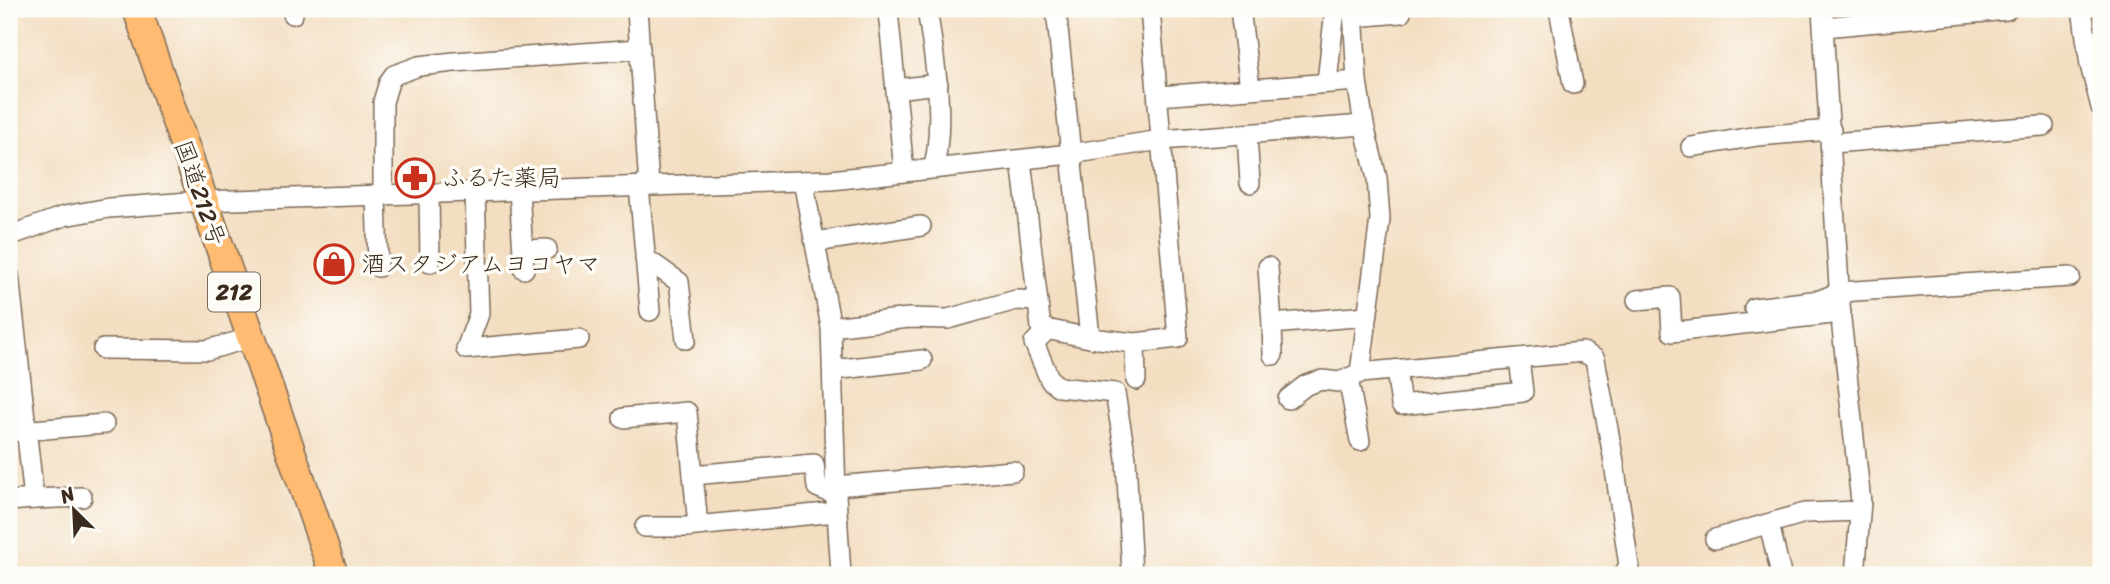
<svg xmlns="http://www.w3.org/2000/svg" width="2110" height="584" font-family="Sriracha,'Klee One',sans-serif">
<style>
.lines{fill:none;stroke-linecap:round;stroke-linejoin:round}
.minor-casing{stroke:#7b6957;stroke-width:22}
.highway-casing{stroke:#7b6957;stroke-width:31}
.minor{stroke:#fff;stroke-width:19}
.highway{stroke:#febb71;stroke-width:28}
.labels{text-anchor:middle;dominant-baseline:central;stroke-width:7;stroke-linejoin:round;paint-order:stroke}
.shield{fill:#fdfcf7;stroke:#75695f;stroke-width:2}
.shield-label{font-size:23px;font-weight:bold;fill:#3b2a1e}
.poi-label{font-size:24px;fill:#3b2a1e;stroke:#fdfcf7;text-anchor:start}
.street-label{font-size:24px;fill:#3b2a1e;stroke:#fdfcf7}
</style>
<rect width="100%" height="100%" fill="#fdfcf7"/>
<filter id="ink" filterUnits="userSpaceOnUse"><feTurbulence type="fractalNoise" baseFrequency=".0143" numOctaves="2"/><feDisplacementMap in="SourceGraphic" scale="14" xChannelSelector="R" yChannelSelector="G"/><feConvolveMatrix kernelMatrix="1 2 1 2 8 2 1 2 1" color-interpolation-filters="sRGB"/></filter>
<filter id="wash" filterUnits="userSpaceOnUse"><feTurbulence type="fractalNoise" baseFrequency=".00686" numOctaves="4" result="noise"/><feDisplacementMap in="SourceGraphic" scale="28" xChannelSelector="R" yChannelSelector="G"/><feGaussianBlur stdDeviation="1.57" result="paint"/><feColorMatrix in="noise" values="0 0 0 0 0 0 0 0 0 0 0 0 0 0 0 0 0 1.4 0 .05"/><feComposite in="paint" operator="in"/></filter>
<g filter="url(#wash)">
<rect width="100%" height="100%" fill="#f3dec1"/>
</g>
<g filter="url(#ink)">
<g class="lines">
<g class="minor-casing">
<g id="minor">
<polyline points="292,9 293,14"/>
<polyline points="637,9 649,186"/>
<path d="M927 9C935 62 945 115 934 168"/>
<polyline points="1056,9 1090,338"/>
<polyline points="1240,9 1250,88"/>
<polyline points="1353,9 1357,81 1364,125 1377,178 1380,219 1360,373"/>
<polyline points="1559,9 1573,84"/>
<polyline points="1822,9 1841,319 1861,502 1855,575"/>
<polyline points="2082,9 2090,65 2101,107"/>
<polyline points="888,11 904,171"/>
<polyline points="1353,17 1401,13"/>
<polyline points="1824,27 2007,10"/>
<polyline points="1327,82 1335,9"/>
<polyline points="896,89 938,84"/>
<polyline points="1159,96 1357,81"/>
<polyline points="1247,134 1250,183"/>
<path d="M1831 143C1902 138 1973 130 2044 126"/>
<polyline points="1691,147 1758,136 1831,130"/>
<polyline points="1021,160 1041,328 1090,338 1135,343 1178,338 1150,9"/>
<polyline points="803,181 831,327 836,495 841,575"/>
<polyline points="639,186 650,311"/>
<polyline points="519,190 524,269"/>
<polyline points="475,192 479,314 466,349 579,339"/>
<polyline points="429,193 430,263"/>
<polyline points="376,194 378,267"/>
<polyline points="383,194 383,102 389,82 394,75 419,66 454,62 640,49"/>
<polyline points="9,236 64,216 109,208 202,201 831,180 1070,154 1161,140 1364,125"/>
<polyline points="815,242 921,226"/>
<polyline points="524,250 547,249"/>
<polyline points="645,258 679,282 686,339"/>
<polyline points="1268,267 1272,324"/>
<polyline points="9,275 34,499 82,497"/>
<polyline points="1637,300 1670,297 1672,332 1841,313"/>
<polyline points="1754,308 1820,300 1840,292 2070,277"/>
<polyline points="831,327 909,318 948,319 1016,300 1038,301"/>
<polyline points="1048,329 1034,343 1050,380 1059,387 1115,393 1126,458 1132,575"/>
<polyline points="1135,343 1136,380"/>
<polyline points="103,349 207,350 250,338"/>
<polyline points="1273,355 1272,324 1367,316"/>
<polyline points="833,370 922,360"/>
<polyline points="1396,370 1401,405 1523,392 1519,358"/>
<polyline points="1348,378 1360,441"/>
<polyline points="1288,399 1306,385 1322,380 1339,382 1360,373 1583,352 1595,359 1613,456 1629,566 1623,575"/>
<polyline points="623,418 687,412 693,475"/>
<polyline points="9,432 104,424"/>
<polyline points="836,486 1013,471"/>
<polyline points="9,501 34,499"/>
<polyline points="1769,524 1781,574"/>
<polyline points="698,525 693,475 814,464 817,487 836,495"/>
<polyline points="645,527 686,527 836,512"/>
<polyline points="1715,539 1805,513 1860,511"/>
</g>
</g>
<g class="highway-casing">
<polyline id="highway" points="137,9 334,575"/>
</g>
<use href="#minor" class="minor"/>
<use href="#highway" class="highway"/>
</g>
</g>
<defs>
<g id="pharmacy-ring" transform="scale(2.0125)"><circle r="9.5" fill="#fdfcf7" stroke="#c8321e" stroke-width="1.5"/><path d="M-2-6h4v4h4v4h-4v4h-4v-4h-4v-4h4Z" fill="#c8321e"/></g>
<g id="shop-ring" transform="scale(2.0125)"><circle r="9.5" fill="#fdfcf7" stroke="#c8321e" stroke-width="1.5"/><path d="M-5-2.5h2.3a2.7 3.5 0 0 1 5.4 0H5L5.5 6h-11ZM-1.5-2.5h3a1.5 2.3 0 0 0-3 0Z" fill="#c8321e"/></g>
</defs>
<g fill-rule="evenodd">
<use href="#pharmacy-ring" x="415" y="178"/>
<use href="#shop-ring" x="334" y="264"/>
</g>
<g class="labels">
<rect class="shield" x="208" y="272.5" width="52" height="39" rx="5"/>
<g class="shield-label">
<text x="234" y="292">212</text>
</g>
<g class="poi-label">
<text x="442" y="178">ふるた薬局</text>
<text x="361" y="264">酒スタジアムヨコヤマ</text>
</g>
<g class="street-label">
<text transform="translate(200 193) rotate(71)">国道212号</text>
</g>
</g>
<rect width="2110" height="584" fill="none" stroke="#fdfcf7" stroke-width="35"/>
<g transform="translate(74 510) rotate(336)" stroke="#fdfcf7" stroke-width="5" paint-order="stroke">
<path d="M0-5L12 26L0 18L-12 26Z" fill="#3b2a1e"/>
<text y="-10" font-size="19" font-weight="bold" text-anchor="middle" fill="#3b2a1e">N</text>
</g>
</svg>
